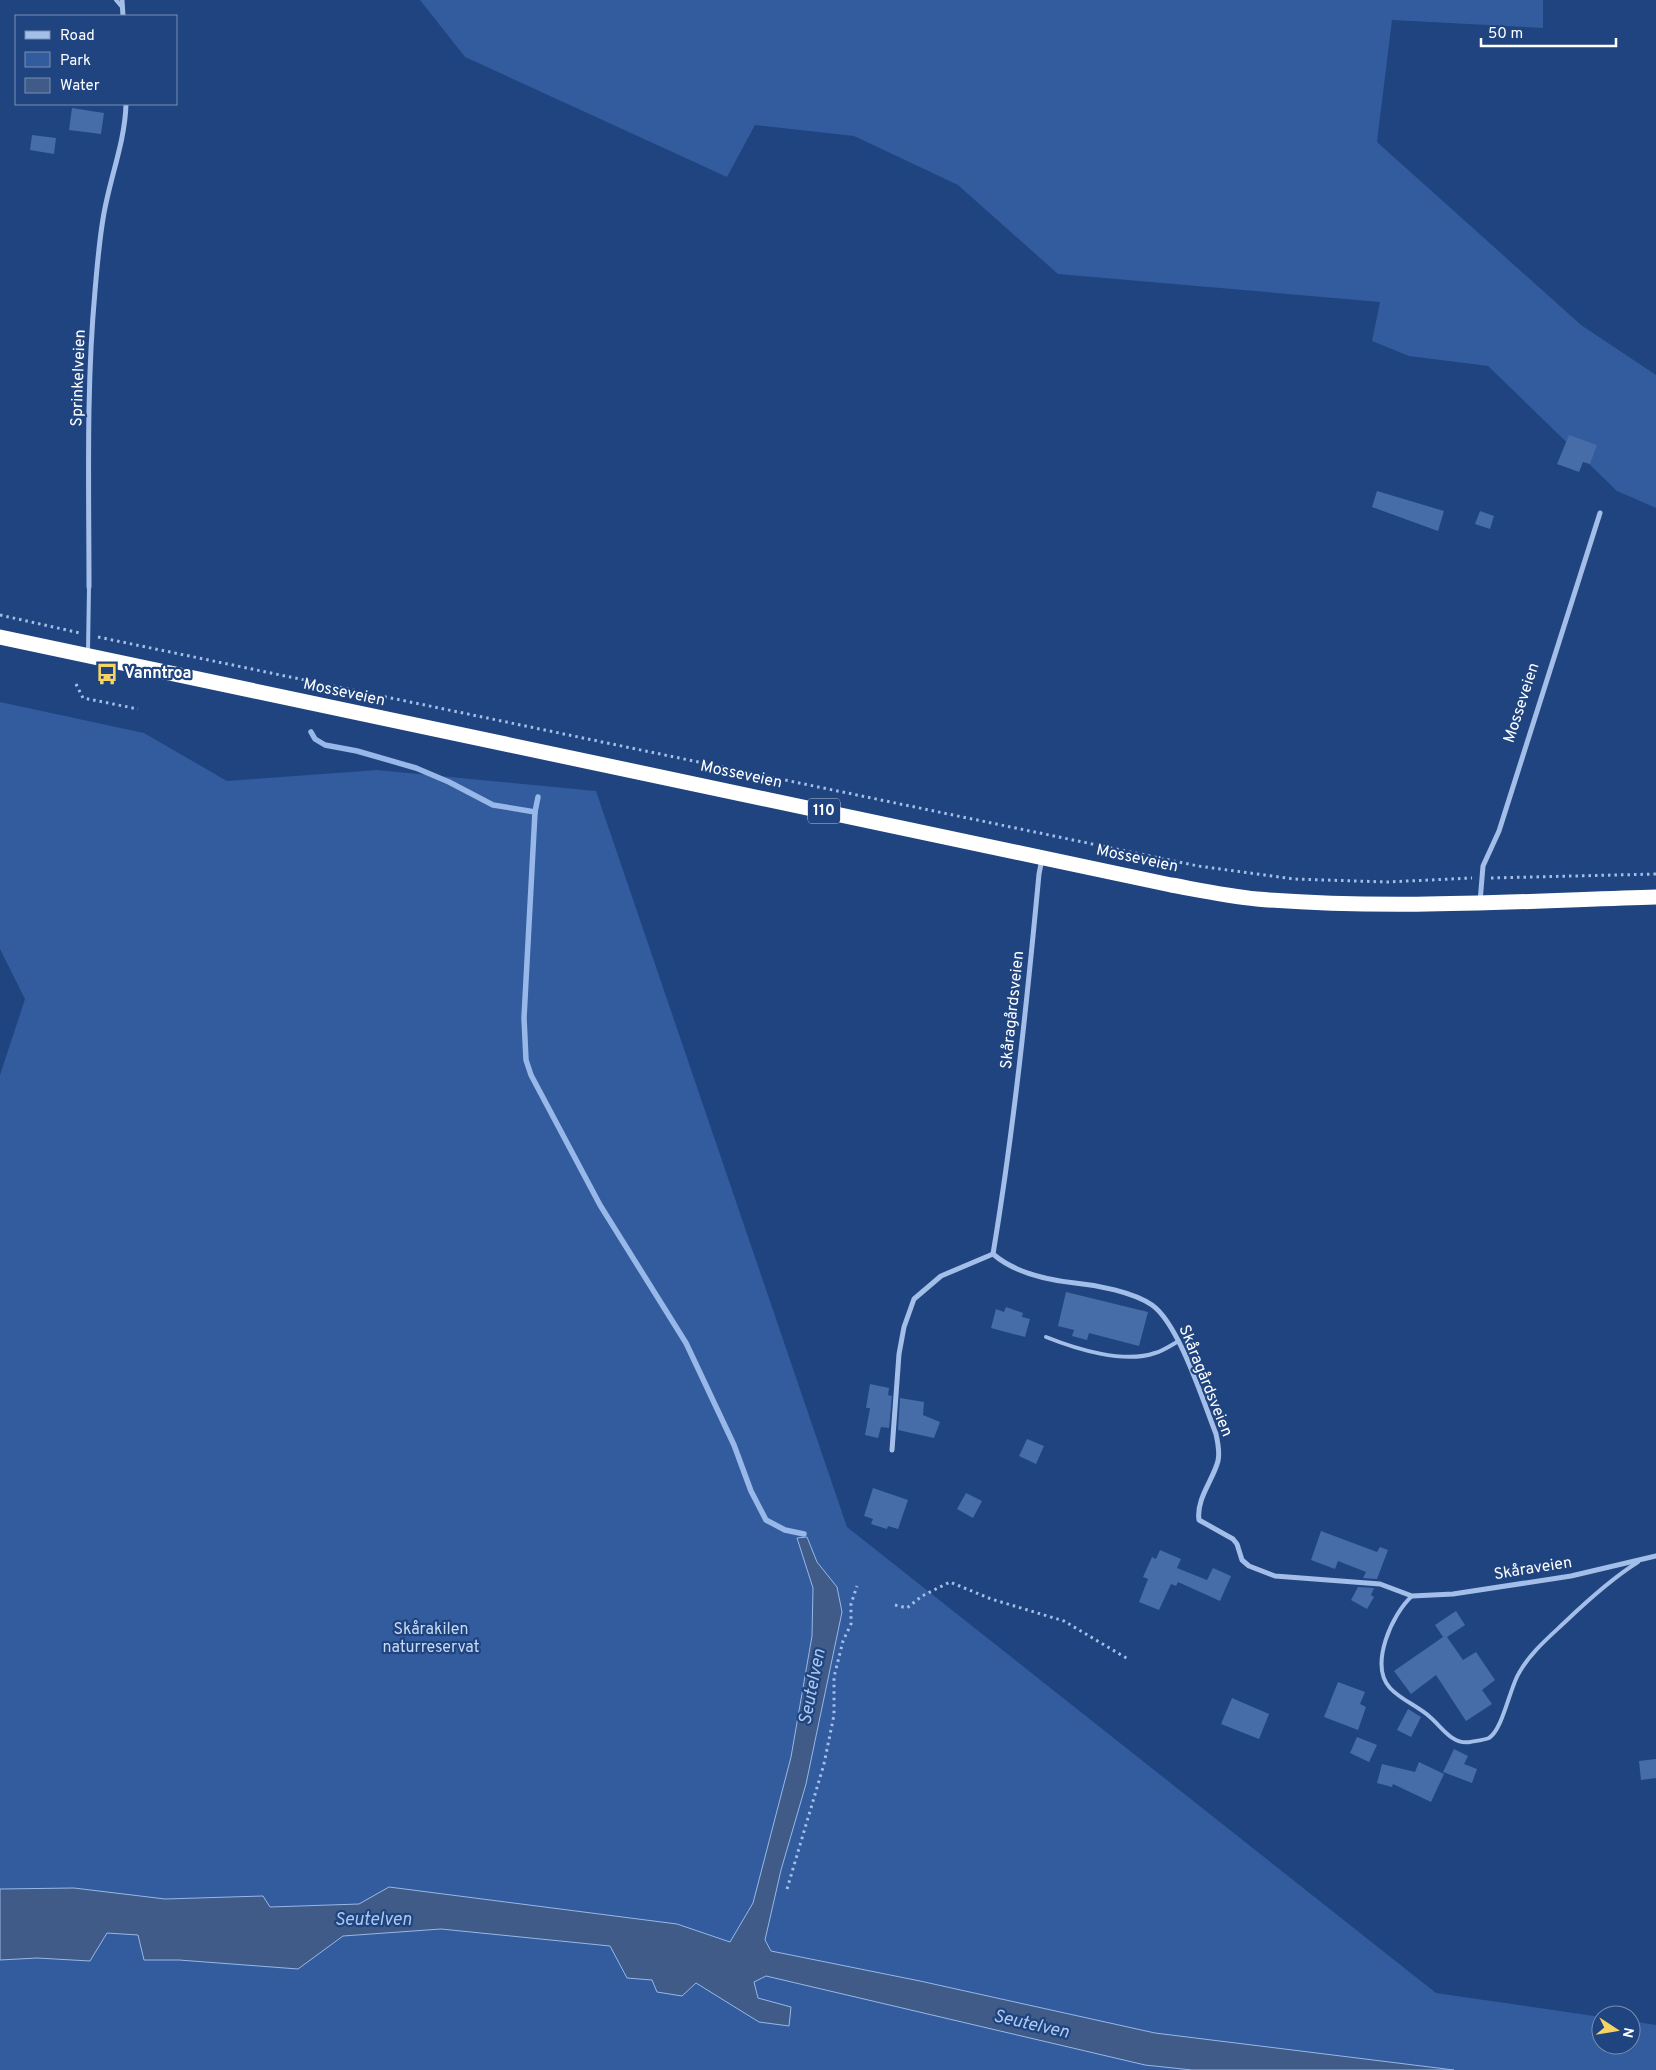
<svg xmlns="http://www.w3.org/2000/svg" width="1656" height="2070" font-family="Overpass,sans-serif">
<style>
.green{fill:#325c9d}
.water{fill:#405b87;stroke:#97b8e9}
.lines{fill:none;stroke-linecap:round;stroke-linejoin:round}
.stream{stroke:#97b8e9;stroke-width:5.5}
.building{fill:#476da8}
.path{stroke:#a3bee8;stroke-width:3;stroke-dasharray:2.5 4;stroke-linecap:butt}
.lane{stroke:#a3bee8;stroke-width:4}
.street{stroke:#a3bee8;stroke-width:5}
.highway{stroke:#fff;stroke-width:15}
.labels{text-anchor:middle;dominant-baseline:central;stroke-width:4.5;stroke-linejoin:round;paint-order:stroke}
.shield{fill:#1f447f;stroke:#bcc7d9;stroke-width:1}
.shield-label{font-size:15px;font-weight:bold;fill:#fff}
.street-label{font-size:16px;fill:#fff;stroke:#1f447f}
.poi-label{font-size:16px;font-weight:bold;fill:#fff;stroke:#1f447f;text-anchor:start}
.park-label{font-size:16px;fill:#c7daf6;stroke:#1f447f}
.water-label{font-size:18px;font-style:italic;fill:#aec9f0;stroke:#1f447f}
</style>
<rect width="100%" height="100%" fill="#1f447f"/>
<g class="green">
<polygon points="420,0 1543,0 1543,28 1392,20 1377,142 1581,325 1656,375 1656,508 1617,491 1488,366 1409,356 1372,341 1380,302 1058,274 958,185 854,136 755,125 727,177 465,57"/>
<polygon points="0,702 144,733 227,781 377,770 596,791 847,1527 1436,1993 1601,2017 1601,2045 1631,2045 1631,2021 1656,2025 1656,2070 0,2070 0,1075 25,999 0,949"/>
</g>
<polygon class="water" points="807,1537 817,1562 837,1587 842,1612 806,1784 781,1870 765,1940 771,1951 920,1981 1155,2033 1454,2070 1192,2070 1145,2065 766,1976 754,1982 758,1998 791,2007 789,2026 759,2022 696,1983 682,1996 657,1992 652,1980 627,1978 610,1946 441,1929 343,1936 298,1969 179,1960 144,1960 138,1935 107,1933 90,1961 37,1958 0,1960 0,1889 74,1888 165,1899 263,1896 270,1907 359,1904 389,1887 677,1924 730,1942 753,1903 791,1757 812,1636 813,1588 797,1538"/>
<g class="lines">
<g class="stream">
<polyline points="311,732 315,739 325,745 357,751 416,768 449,782 493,805 535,812"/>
<polyline points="538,797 535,812 524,1018 526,1060 531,1075 600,1205 686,1343 734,1445 751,1491 766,1520 785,1530 804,1534"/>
</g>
</g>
<g class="building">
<polygon points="72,108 104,113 101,134 69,130"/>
<polygon points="32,135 56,138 54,154 30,150"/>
<polygon points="1569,435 1597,445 1590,464 1583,462 1579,472 1557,464"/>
<polygon points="1377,491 1444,511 1438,531 1372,507"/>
<polygon points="1480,511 1494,516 1490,529 1475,524"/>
<polygon points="1066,1292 1148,1312 1139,1346 1089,1333 1087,1340 1072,1336 1074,1330 1058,1326"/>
<polygon points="1006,1307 1023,1313 1022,1317 1030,1319 1025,1337 991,1328 996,1309 1004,1312"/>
<polygon points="870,1384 889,1388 888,1395 892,1396 889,1428 881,1427 878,1438 865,1435 870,1408 866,1408"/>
<polygon points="900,1398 924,1402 923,1415 940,1422 934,1438 898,1430"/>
<polygon points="1027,1439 1044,1446 1036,1464 1019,1456"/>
<polygon points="873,1488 908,1500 898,1529 888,1526 887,1529 871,1524 873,1519 864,1516"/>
<polygon points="966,1493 982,1501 973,1518 957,1509"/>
<polygon points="1321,1531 1377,1552 1380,1547 1388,1550 1377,1579 1363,1578 1366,1572 1338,1561 1335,1569 1311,1560"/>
<polygon points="1160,1550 1181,1559 1177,1568 1207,1580 1213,1568 1231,1576 1220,1601 1178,1582 1176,1586 1171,1584 1159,1610 1139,1602 1148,1579 1143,1577 1152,1557 1156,1559"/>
<polygon points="1358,1587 1374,1588 1371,1595 1374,1597 1367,1609 1351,1600"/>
<polygon points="1456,1611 1465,1625 1447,1637 1463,1660 1476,1652 1495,1680 1482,1690 1492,1704 1466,1721 1436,1675 1411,1694 1394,1671 1443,1637 1435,1625"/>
<polygon points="1338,1682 1365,1692 1360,1704 1366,1707 1358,1730 1324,1717"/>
<polygon points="1232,1698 1269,1714 1259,1739 1221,1724"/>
<polygon points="1408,1709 1421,1717 1411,1737 1397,1730"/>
<polygon points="1357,1737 1377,1745 1369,1762 1350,1753"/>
<polygon points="1454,1749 1468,1756 1464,1764 1477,1769 1472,1783 1443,1772"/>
<polygon points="1656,1759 1656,1778 1641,1780 1639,1761"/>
<polygon points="1419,1762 1444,1774 1431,1802 1393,1784 1392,1787 1377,1783 1382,1764 1415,1772"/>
</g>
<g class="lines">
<g class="path">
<polyline points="0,615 80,633"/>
<polyline points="98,637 1198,866 1294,879 1387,882 1472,878"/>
<polyline points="76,684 83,698 138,709"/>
<polyline points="1491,878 1656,874"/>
<polyline points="895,1605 907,1608 922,1596 950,1582 991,1599 1064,1621 1128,1659"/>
<polyline points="787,1889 824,1764 834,1715 834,1677 843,1641 851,1624 851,1604 857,1586"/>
</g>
<g class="lane">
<polyline points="116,0 122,7"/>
<polyline points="88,652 89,587"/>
<path d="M1046 1337C1076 1349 1124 1364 1155 1353 1163 1351 1171 1345 1179 1341"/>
<path d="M1412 1596C1392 1614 1369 1665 1390 1688 1401 1700 1418 1706 1430 1717 1442 1727 1452 1745 1470 1742 1475 1741 1484 1740 1489 1738 1503 1729 1510 1687 1519 1673 1530 1653 1548 1638 1565 1622 1588 1600 1611 1579 1638 1562"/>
</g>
<g class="street">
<polyline points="122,0 123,16"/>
<path d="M89 587C89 488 86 389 95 291 97 267 99 243 103 219 109 180 125 143 126 104"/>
<path d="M1042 859 1039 874C1027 1001 1014 1128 993 1254 1015 1273 1047 1280 1075 1283 1097 1285 1133 1292 1152 1305 1179 1324 1203 1401 1216 1434 1218 1443 1220 1452 1218 1461 1213 1480 1196 1499 1199 1520L1233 1539 1237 1544 1242 1560 1249 1566 1275 1576 1380 1584 1412 1596 1453 1594 1571 1576 1656 1556"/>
<polyline points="1480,902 1483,866 1499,831 1600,513"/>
<polyline points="892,1450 899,1354 904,1327 914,1299 941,1276 993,1254"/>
</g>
<path class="highway" d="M0 637 1171 885C1199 890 1228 896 1257 899 1389 910 1524 901 1656 897"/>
</g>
<defs>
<g id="bus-bare" transform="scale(1.725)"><path d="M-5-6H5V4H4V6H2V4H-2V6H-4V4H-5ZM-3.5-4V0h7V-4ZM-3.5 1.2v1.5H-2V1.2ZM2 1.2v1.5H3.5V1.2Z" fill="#f6d463" stroke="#1f447f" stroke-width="2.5" paint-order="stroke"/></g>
</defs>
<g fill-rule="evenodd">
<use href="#bus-bare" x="107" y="674"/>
</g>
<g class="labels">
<rect class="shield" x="808" y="798.5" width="32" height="25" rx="4"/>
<g class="shield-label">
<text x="824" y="811">110</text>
</g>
<g class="street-label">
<text transform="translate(79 378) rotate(-88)">Sprinkelveien</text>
<text transform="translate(344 693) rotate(12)">Mosseveien</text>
<text transform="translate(1522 703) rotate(-72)">Mosseveien</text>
<text transform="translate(741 775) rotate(12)">Mosseveien</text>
<text transform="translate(1137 859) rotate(12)">Mosseveien</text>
<text transform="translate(1013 1010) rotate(-84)">Skåragårdsveien</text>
<text transform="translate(1205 1381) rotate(68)">Skåragårdsveien</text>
<text transform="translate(1533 1569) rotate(-9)">Skåraveien</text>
</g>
<g class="poi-label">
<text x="124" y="674">Vanntroa</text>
</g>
<g class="park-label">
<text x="431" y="1630">Skårakilen<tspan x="431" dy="18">naturreservat</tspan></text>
</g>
<g class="water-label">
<text transform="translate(813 1687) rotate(-79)">Seutelven</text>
<text x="373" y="1920">Seutelven</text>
<text transform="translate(1031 2025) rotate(13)">Seutelven</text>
</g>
</g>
<rect x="15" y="15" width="162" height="90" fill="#1f447f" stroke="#798fb2"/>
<rect x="25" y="31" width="25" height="8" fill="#a3bee8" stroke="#798fb2"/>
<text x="60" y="40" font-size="15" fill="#ffffff">Road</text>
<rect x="25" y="52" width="25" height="15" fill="#325c9d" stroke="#798fb2"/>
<text x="60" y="65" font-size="15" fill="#ffffff">Park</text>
<rect x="25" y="78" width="25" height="15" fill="#405b87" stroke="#798fb2"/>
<text x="60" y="90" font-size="15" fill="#ffffff">Water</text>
<g transform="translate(1616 2030) rotate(102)"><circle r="24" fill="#1f447f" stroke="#798fb2"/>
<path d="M0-4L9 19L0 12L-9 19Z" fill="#f6d463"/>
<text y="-8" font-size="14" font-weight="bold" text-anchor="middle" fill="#ffffff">N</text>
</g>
<path d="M1481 38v8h135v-8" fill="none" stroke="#ffffff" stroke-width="2.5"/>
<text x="1488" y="38" font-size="15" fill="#ffffff" stroke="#1f447f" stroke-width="4" paint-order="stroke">50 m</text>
</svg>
